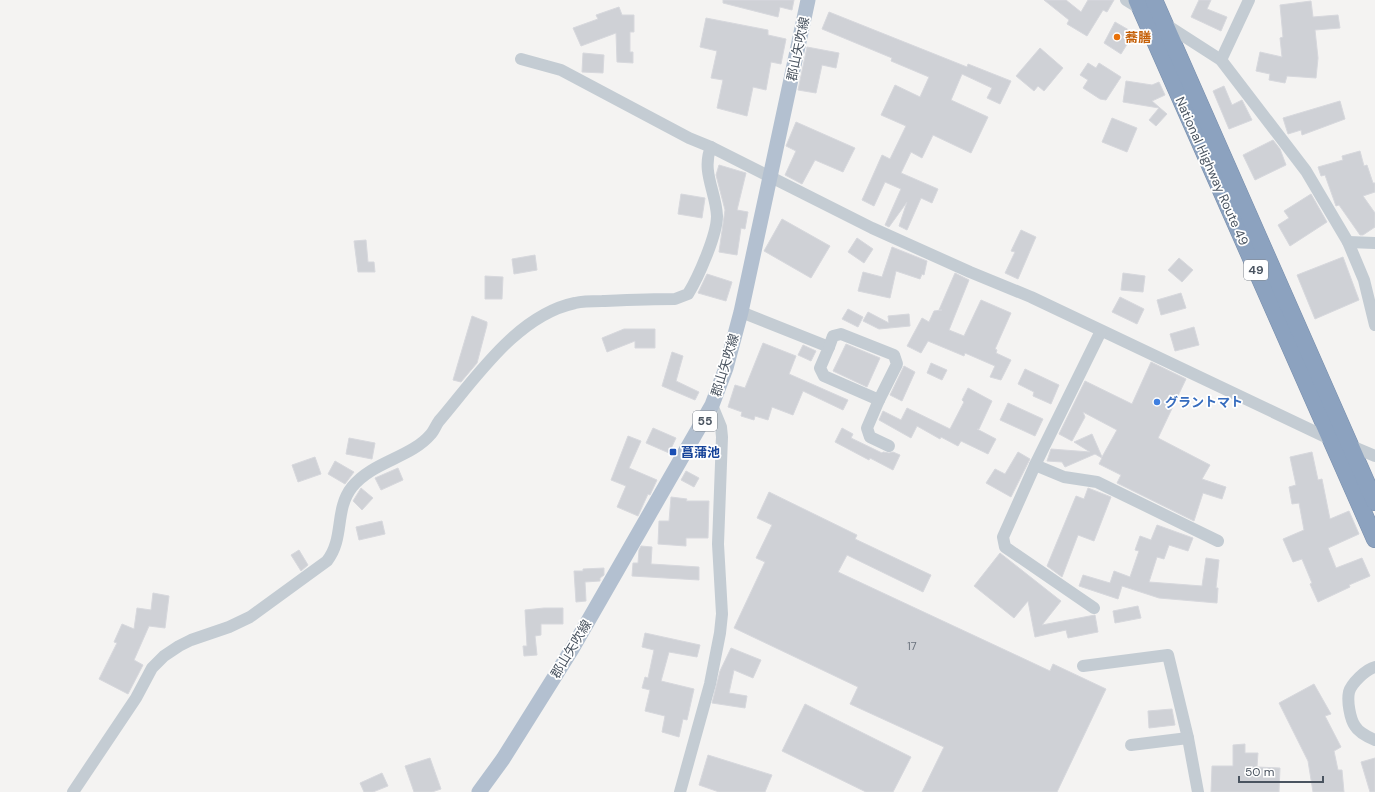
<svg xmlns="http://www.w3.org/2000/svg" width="1375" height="792" font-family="'DM Sans','Noto Sans JP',sans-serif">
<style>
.building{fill:#cfd1d6;stroke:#d7d8dd}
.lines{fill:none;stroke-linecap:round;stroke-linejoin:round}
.highway-casing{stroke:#778dab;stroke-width:18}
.minor{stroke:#c4ccd3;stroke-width:12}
.major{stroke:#b3c0d0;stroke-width:15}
.highway{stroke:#8ca2bf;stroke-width:17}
.food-dot{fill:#e8710a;stroke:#fff;stroke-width:1.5}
.shop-dot{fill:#3f7fe0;stroke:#fff;stroke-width:1.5}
.transit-dot{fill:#1a4fb4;stroke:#fff;stroke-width:1.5}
.labels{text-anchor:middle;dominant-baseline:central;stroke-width:3.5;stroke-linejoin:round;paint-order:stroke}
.number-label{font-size:11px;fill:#6b737e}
.shield{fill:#fff;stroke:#808790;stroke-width:1}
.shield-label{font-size:12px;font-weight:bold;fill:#4a5460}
.food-label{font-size:13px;font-weight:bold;fill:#c56008;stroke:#fff;text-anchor:start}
.street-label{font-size:13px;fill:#4a5460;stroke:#fff}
.shop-label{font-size:13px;font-weight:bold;fill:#366cbe;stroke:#fff;text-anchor:start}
.transit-label{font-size:13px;font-weight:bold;fill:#164399;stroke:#fff;text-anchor:start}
</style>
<rect width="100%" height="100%" fill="#f4f3f2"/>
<g class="building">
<polygon points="723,0 794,0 792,10 780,7 778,17 723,3"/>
<polygon points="1044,0 1066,0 1081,12 1088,0 1114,0 1107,12 1103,10 1087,36 1067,24 1069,20"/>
<polygon points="1199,0 1211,0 1207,9 1227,17 1221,31 1191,17"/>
<polygon points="1311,1 1313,17 1338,15 1340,28 1315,30 1318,58 1316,78 1287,76 1285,83 1269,80 1270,74 1256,71 1260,52 1282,57 1280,38 1283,37 1280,5"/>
<polygon points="619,7 622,15 634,15 634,32 630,32 630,52 633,52 633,63 617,62 616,33 581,46 573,28 598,19 596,15"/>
<polygon points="829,12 967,67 968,64 1011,81 1000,104 987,98 992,88 962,74 951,100 988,117 971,153 933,135 922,158 911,152 901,173 938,189 932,203 921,198 907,230 899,226 907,202 889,227 885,225 901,189 885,182 874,206 862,200 882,155 890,159 906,126 881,115 895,85 920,97 929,77 891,61 892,58 822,29"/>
<polygon points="706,18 768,30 768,35 786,39 781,64 771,62 766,90 753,87 747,116 717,108 723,80 711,78 717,51 700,47"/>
<polygon points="1115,22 1134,33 1121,54 1104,43"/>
<polygon points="807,47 839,53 836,68 822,65 816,93 798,90"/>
<polygon points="1040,48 1063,68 1044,91 1038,86 1034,91 1016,76"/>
<polygon points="583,53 604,55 603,73 582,72"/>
<polygon points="1088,63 1096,68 1099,63 1121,77 1106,100 1100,99 1083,88 1088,80 1080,75"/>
<polygon points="1126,81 1152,85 1159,82 1165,95 1152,101 1167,114 1156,126 1149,120 1159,108 1123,102"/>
<polygon points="1224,86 1232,105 1242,100 1252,120 1229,129 1213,91"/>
<polygon points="1340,101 1345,119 1302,135 1301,130 1288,134 1283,118"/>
<polygon points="1112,118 1137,128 1127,152 1102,142"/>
<polygon points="796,122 855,148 843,172 815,160 802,184 785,175 796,151 786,146"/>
<polygon points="1273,140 1280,149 1286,165 1255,180 1243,155"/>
<polygon points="1360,151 1364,166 1367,165 1373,183 1375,183 1375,192 1363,196 1375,213 1375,227 1363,235 1360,235 1339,205 1336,206 1325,175 1321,176 1318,167 1343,160 1342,156"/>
<polygon points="719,165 746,173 737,210 748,212 745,229 741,228 737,255 719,252 725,210 716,175"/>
<polygon points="681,194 705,198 702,218 678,214"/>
<polygon points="1311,194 1327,222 1290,246 1278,225 1289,218 1284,211"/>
<polygon points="782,219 830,246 811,278 764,251"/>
<polygon points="1021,230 1036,237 1018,279 1005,273 1015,252 1011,251"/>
<polygon points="857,238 873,249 864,263 848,252"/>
<polygon points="366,240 368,262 374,262 375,272 358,272 354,241"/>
<polygon points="892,247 927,261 924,275 922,274 920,279 896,271 890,298 858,291 863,272 882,277"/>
<polygon points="535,255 537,270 514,274 512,259"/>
<polygon points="1343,257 1359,300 1315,319 1297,275"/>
<polygon points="1179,258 1193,270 1182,282 1168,270"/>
<polygon points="955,273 969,280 949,330 964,336 981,300 1011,313 995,349 997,350 996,353 1011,360 1001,380 990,377 995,366 965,353 964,356 928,341 921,353 907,346 922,318 929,322 934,311 942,310 939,310"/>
<polygon points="1123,273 1145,276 1143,292 1121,290"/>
<polygon points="707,274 732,282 726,301 698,293"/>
<polygon points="485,276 503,277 502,299 485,299"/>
<polygon points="1181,293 1186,308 1161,315 1157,300"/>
<polygon points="1120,297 1144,309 1137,324 1112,312"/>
<polygon points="848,309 863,317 858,327 842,319"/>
<polygon points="868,312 889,323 888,316 909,314 910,326 879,329 863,321"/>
<polygon points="472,316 487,322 487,325 477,363 461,382 453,380"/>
<polygon points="1194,327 1199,345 1175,351 1170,334"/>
<polygon points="624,329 655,329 655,348 635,348 635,341 607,352 602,338"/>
<polygon points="763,343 796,356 789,374 848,400 843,410 803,391 793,415 772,407 768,420 755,416 754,420 741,416 742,412 728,407 735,385 745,388"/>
<polygon points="846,344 880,358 867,387 833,371"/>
<polygon points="803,345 816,351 811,361 798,355"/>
<polygon points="672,352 683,356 676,381 699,392 695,400 662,386"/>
<polygon points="1151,362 1186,379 1158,438 1210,465 1202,479 1226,487 1222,499 1203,493 1194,521 1117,483 1121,475 1099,464 1102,458 1095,454 1065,467 1062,462 1047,461 1051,449 1090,452 1074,442 1092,434 1102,457 1117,430 1083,412 1085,417 1072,441 1059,434 1085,381 1132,404"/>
<polygon points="931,363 947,370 942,380 927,373"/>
<polygon points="904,366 915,372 902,401 890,395"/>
<polygon points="1025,369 1059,385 1051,404 1033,396 1034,392 1018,384"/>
<polygon points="968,388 992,401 979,429 977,429 996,439 988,454 961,441 958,446 941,437 940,439 917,426 911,438 879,420 883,411 901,420 907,408 950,429 964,402 962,400"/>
<polygon points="1008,403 1043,419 1035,436 1000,420"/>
<polygon points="653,428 676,438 669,453 646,443"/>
<polygon points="842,428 853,434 851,438 882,453 883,452 889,453 893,452 900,455 893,470 870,458 869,460 835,442"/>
<polygon points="628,436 641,441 629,468 657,480 650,495 648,494 638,516 617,507 626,486 611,480"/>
<polygon points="349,438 375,443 372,459 346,454"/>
<polygon points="1018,452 1030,459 1011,497 986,483 995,469 1005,474"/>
<polygon points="1312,452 1318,480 1322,479 1330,519 1349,511 1359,534 1328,548 1336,568 1362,558 1370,576 1349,585 1350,587 1318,602 1310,584 1312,583 1302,559 1293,562 1283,539 1304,530 1299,503 1292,504 1289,487 1296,485 1290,457"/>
<polygon points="315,457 321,474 298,482 292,465"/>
<polygon points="335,461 354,472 345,484 328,474"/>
<polygon points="398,468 403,480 381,490 375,478"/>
<polygon points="686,471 699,478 694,487 681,480"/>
<polygon points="361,488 373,498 362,510 353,501"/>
<polygon points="1088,488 1111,497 1094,541 1078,535 1062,577 1047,566 1076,496 1084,499"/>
<polygon points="769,492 857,535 855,539 931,575 923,592 847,555 838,572 1050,671 1053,664 1106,689 1057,792 922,792 944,747 850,704 858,687 734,628 765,562 756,558 772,525 757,518"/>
<polygon points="671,497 687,499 686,501 709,501 708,538 686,538 686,546 658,544 659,521 669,521"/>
<polygon points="382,521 385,534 359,540 356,527"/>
<polygon points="1157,525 1193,538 1188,551 1169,545 1164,559 1157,557 1149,582 1202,586 1206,558 1219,560 1216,588 1218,588 1217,603 1159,598 1122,586 1118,599 1079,586 1083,575 1110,583 1114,571 1130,577 1139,551 1135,550 1140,536 1151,540"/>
<polygon points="641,546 652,547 651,564 699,567 699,580 632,576 633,563 638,563 639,550"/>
<polygon points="299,550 308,565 301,571 291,555"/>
<polygon points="1000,553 1061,601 1042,625 1095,615 1098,632 1068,638 1066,630 1035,637 1028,601 1014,618 974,586"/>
<polygon points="604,568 604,575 600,578 600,581 585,582 586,601 576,602 574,571 583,571 583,569"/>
<polygon points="153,593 169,596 165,628 149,626 134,660 143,665 128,694 99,679 117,643 114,642 122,624 134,629 137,608 151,610"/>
<polygon points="1138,606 1141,618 1115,623 1113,611"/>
<polygon points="544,608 563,608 563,624 541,624 541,635 535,636 537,655 524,656 523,646 527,646 525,610"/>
<polygon points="645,633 700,645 697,657 669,652 661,681 694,689 687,720 683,719 679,737 662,732 665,716 645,711 650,690 642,688 645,677 648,678 654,650 642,647"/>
<polygon points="731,648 761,660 753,678 734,670 729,693 747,696 745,708 712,703 720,671"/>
<polygon points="1314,684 1331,714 1325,716 1341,747 1334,751 1338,770 1342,770 1344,792 1313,792 1308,761 1279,703"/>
<polygon points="805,704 911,757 893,792 866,792 782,751"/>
<polygon points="1172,709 1175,725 1149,728 1148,711"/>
<polygon points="1245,744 1245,753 1258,753 1257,767 1280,768 1279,792 1211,792 1212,766 1233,766 1233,745"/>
<polygon points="708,755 772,775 765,792 719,792 699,785"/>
<polygon points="430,758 441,789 432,792 414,792 405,766"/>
<polygon points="1375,758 1375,792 1370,792 1361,762"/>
<polygon points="382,773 388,786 373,792 364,792 360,783"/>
</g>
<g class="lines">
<g class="highway-casing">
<g id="highway">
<polyline points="1137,0 1375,539"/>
<polyline points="1154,0 1375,502"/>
</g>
</g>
<g class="minor">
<polyline points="1126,0 1142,10"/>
<polyline points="1165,24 1221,60 1306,171 1348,242 1364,280 1375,325"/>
<polyline points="521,59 561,70 689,138 711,147 872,228 970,272 1031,297 1330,439"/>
<polyline points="1221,60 1249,0"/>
<polyline points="1348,242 1375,243"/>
<polyline points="741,312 829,347 820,368 824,376 879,400"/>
<polyline points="829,347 833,336 841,334 894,355 897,364 879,400 867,428 870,437 889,446"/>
<polyline points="1349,445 1375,456"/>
<polyline points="1035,465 1064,477 1097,482 1218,541"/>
<polyline points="1094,608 1005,547 1003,537 1035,465 1101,331"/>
<polyline points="1083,666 1168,655 1188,738 1198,792"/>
<path d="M1375 667C1366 669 1351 684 1349 692 1347 701 1350 719 1355 726 1359 733 1368 737 1375 740"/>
<polyline points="1131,745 1188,738"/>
<path d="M73 792 136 698 152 668 164 656 179 646 191 640 229 627 250 617 327 561C345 538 334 510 352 487 373 461 411 458 431 434 434 431 436 425 439 421 475 379 517 315 575 303 583 301 593 301 602 301 627 300 651 299 675 299L688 294C698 278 717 235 717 216 716 192 701 171 711 147"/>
<polyline points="680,792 710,684 720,633 722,614 718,544 722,437 721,427 712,405"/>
</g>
<polyline class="major" points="479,792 503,759 572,649 712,405 726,368 741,312 808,0"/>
<use href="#highway" class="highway"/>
</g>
<circle class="food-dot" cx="1117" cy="37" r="4"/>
<circle class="shop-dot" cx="1157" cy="402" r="4"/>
<rect class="transit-dot" x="669" y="448" width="8" height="8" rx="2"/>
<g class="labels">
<g class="number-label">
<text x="912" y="646">17</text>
</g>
<g class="shield">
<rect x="1244" y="260" width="24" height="20" rx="3"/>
<rect x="693" y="411" width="24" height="20" rx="3"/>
</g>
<g class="shield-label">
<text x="1256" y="270">49</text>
<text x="705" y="421">55</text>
</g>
<g class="food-label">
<text x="1125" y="37">蕎膳</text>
</g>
<g class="street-label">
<text transform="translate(798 49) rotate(-78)">郡山矢吹線</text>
<text transform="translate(1212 171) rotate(66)">National Highway Route 49</text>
<text transform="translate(725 365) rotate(-73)">郡山矢吹線</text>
<text transform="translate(571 649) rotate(-59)">郡山矢吹線</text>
</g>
<g class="shop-label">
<text x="1165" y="402">グラントマト</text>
</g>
<g class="transit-label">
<text x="681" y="452">菖蒲池</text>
</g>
</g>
<path d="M1239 776v6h84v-6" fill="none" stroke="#4a5460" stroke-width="2"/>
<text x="1245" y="776" font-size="12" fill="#4a5460" stroke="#ffffff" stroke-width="3" paint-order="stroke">50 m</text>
</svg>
